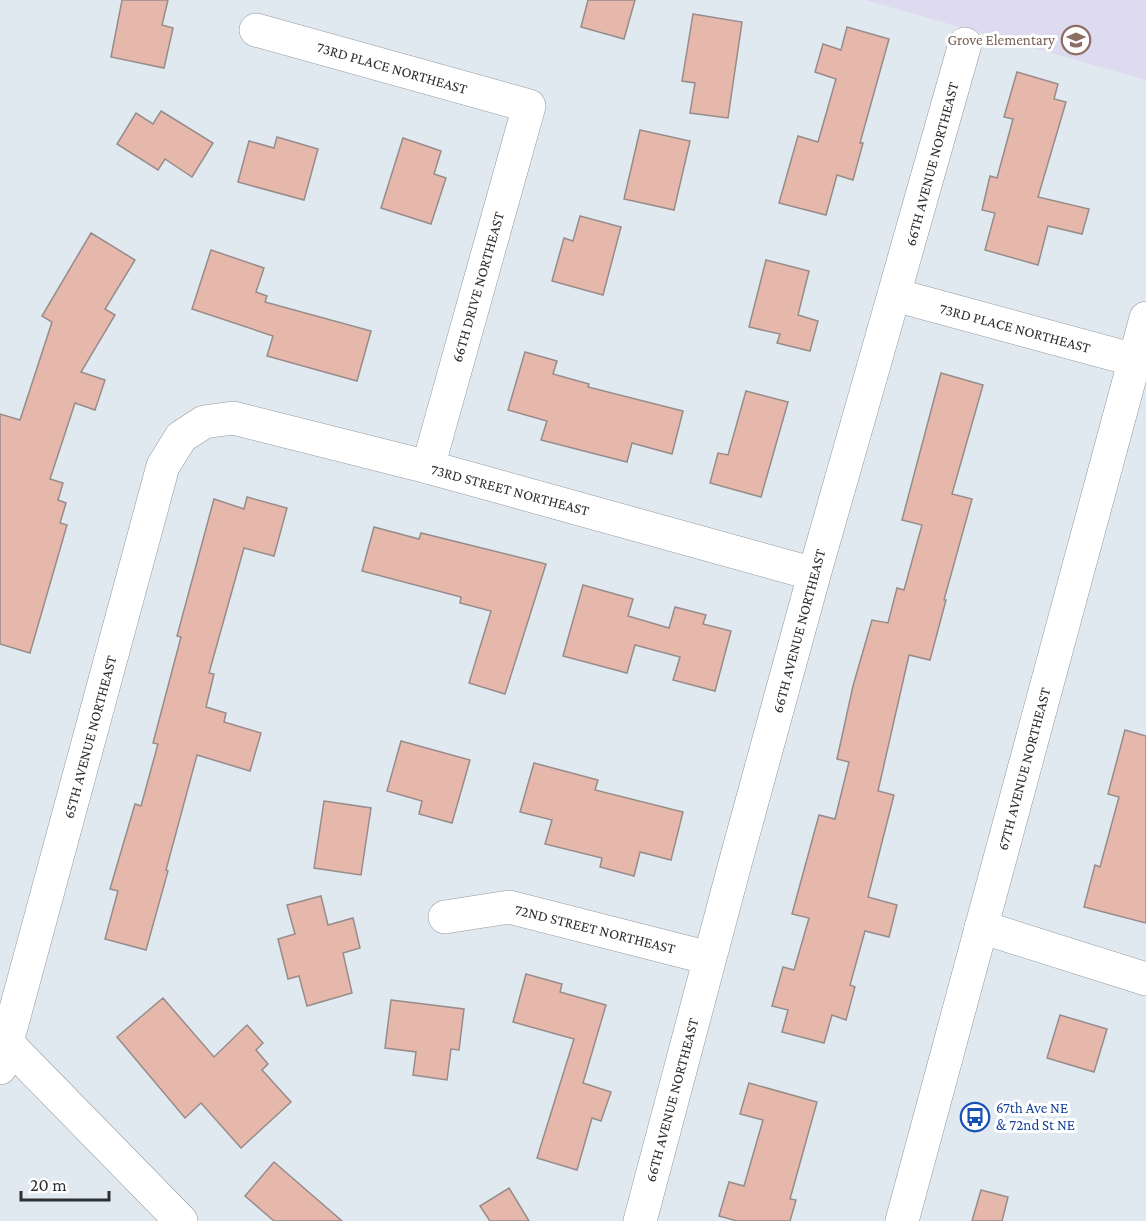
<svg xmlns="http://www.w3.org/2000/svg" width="1146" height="1221" font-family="'Crimson Pro',serif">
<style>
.education{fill:#dedaef}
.building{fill:#e6b8ac;stroke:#978c8a;stroke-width:1.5}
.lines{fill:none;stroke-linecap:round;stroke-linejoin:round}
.minor-casing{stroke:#9299a0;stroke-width:34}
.major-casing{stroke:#9299a0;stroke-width:34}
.minor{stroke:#fff;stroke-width:33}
.major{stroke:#fff;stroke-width:33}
.labels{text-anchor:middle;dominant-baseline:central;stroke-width:6;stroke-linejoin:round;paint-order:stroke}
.education-label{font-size:15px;fill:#785e54;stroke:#fff;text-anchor:end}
.street-label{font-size:15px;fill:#2d3033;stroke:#fff}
.transit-label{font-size:15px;fill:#164399;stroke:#fff;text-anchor:start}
</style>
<rect width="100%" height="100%" fill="#e0e8f0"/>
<polygon class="education" points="865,0 1146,0 1146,80"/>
<g class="building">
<polygon points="122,0 168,0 162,25 173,28 164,68 111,57"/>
<polygon points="588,0 635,0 624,39 581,27"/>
<polygon points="693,14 742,22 728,118 690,113 695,83 682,81"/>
<polygon points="847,27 889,39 860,143 863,143 853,180 837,175 826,215 779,203 798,136 818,142 836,79 815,72 823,44 841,50"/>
<polygon points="1017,72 1058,84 1054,99 1066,102 1038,197 1089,209 1082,234 1048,226 1038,265 985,250 995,213 982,210 990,176 997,178 1013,119 1004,117"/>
<polygon points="161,111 213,143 192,177 165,159 158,170 117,144 136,113 153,124"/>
<polygon points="640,130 690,141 674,210 624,199"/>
<polygon points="277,137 318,149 304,200 238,182 249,141 274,148"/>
<polygon points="403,138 441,151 434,174 446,178 431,224 381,208"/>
<polygon points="580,216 621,227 603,295 552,281 564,238 573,241"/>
<polygon points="91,233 135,260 105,309 115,315 81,372 105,380 95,410 75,403 50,479 63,483 58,500 66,503 60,523 67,525 30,653 0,644 0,414 20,420 52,322 42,316"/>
<polygon points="211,250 264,268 256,292 267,296 265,302 371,331 357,381 267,356 273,336 192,309"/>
<polygon points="766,260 809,271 798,315 818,321 810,351 777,343 780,334 749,327"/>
<polygon points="525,352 557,361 553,374 589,384 588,387 683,411 672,454 632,443 627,462 541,440 547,421 508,410"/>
<polygon points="941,373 983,385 952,494 972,499 944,600 946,600 930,660 909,655 878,791 894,795 868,897 897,905 889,937 865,931 850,985 855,987 846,1020 832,1015 824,1043 782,1032 788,1010 772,1006 783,967 794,970 809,918 792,914 819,815 835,819 849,762 837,759 853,686 872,620 888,623 897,588 904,590 922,525 902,520"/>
<polygon points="746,391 788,402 761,497 710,483 718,453 728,455"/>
<polygon points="247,497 287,508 274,556 244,548 209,673 214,674 206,707 226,713 224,722 261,733 250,771 197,755 166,870 168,871 146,950 105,939 118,891 110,889 135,804 141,806 158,744 153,743 181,637 177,636 214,499 244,509"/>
<polygon points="374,527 419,539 421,533 546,564 505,694 469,683 491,611 460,603 461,597 362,571"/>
<polygon points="583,585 633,599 628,616 669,628 675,607 706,615 703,624 731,631 715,691 673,680 680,657 635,645 627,673 563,656"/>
<polygon points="1125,730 1146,736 1146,923 1084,907 1095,865 1100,867 1119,797 1108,794"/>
<polygon points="401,741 470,760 452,823 419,814 422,801 387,791"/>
<polygon points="534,763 598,780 595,790 683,812 671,860 640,852 634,876 600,867 602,858 545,844 552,820 520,812"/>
<polygon points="324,801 371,808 361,875 314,868"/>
<polygon points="321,896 328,925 353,918 360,948 343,953 352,993 307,1006 299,976 288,979 278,939 295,934 287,905"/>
<polygon points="526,974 562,984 560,992 606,1005 583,1083 611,1092 601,1121 592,1118 577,1170 537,1158 574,1039 513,1022"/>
<polygon points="163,998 214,1057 247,1025 263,1043 256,1050 268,1064 262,1070 291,1102 241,1148 201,1103 185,1118 117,1037"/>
<polygon points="391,1000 464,1009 459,1050 451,1049 447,1080 413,1075 416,1052 385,1048"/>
<polygon points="1060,1015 1107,1029 1094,1072 1047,1058"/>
<polygon points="749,1083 817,1102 790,1199 796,1200 790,1221 737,1221 719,1216 729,1182 744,1186 763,1120 740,1114"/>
<polygon points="274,1162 342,1221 274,1221 245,1196"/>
<polygon points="509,1188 529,1221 490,1221 480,1206"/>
<polygon points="981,1190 1008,1197 1002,1221 972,1221"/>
</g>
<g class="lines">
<g class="minor-casing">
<g id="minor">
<polyline points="256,30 529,106 428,467"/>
<polyline points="895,295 1146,363"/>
<polyline points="445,917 509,907 709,958"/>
<polyline points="981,927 1146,979"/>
<polyline points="0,1041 7,1043 181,1221"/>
<polyline points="0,1068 163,466 181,437 204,422 233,418 428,467 814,574"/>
<path d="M640 1221C697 1005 754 790 814 575 864 398 916 221 965 44"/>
</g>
</g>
<g class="major-casing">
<polyline id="major" points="902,1221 1146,318"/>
</g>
<use href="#minor" class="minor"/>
<use href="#major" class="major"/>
</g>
<defs>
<g id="school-ring" transform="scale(1.5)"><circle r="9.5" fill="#fff" stroke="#8d6e63" stroke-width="1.5"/><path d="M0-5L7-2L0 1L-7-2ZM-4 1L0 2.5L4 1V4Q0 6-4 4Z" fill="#8d6e63"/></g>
<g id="bus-ring" transform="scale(1.5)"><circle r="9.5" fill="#fff" stroke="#1a4fb4" stroke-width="1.5"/><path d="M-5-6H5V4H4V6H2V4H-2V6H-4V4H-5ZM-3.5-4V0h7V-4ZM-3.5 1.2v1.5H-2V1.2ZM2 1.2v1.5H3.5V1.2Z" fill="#1a4fb4"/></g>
</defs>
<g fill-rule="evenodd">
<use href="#school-ring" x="1076" y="40"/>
<use href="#bus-ring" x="975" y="1117"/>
</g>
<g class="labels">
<g class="education-label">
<text x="1055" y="40">Grove Elementary</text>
</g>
<g class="street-label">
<text transform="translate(392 68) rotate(16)">73RD PLACE NORTHEAST</text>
<text transform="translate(932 164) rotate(-75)">66TH AVENUE NORTHEAST</text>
<text transform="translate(478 287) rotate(-74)">66TH DRIVE NORTHEAST</text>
<text transform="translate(1015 328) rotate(15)">73RD PLACE NORTHEAST</text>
<text transform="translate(510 490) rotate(15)">73RD STREET NORTHEAST</text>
<text transform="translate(799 631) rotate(-75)">66TH AVENUE NORTHEAST</text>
<text transform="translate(90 737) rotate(-75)">65TH AVENUE NORTHEAST</text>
<text transform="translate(1024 769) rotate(-75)">67TH AVENUE NORTHEAST</text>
<text transform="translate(595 929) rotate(14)">72ND STREET NORTHEAST</text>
<text transform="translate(672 1100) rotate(-75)">66TH AVENUE NORTHEAST</text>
</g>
<g class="transit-label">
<text x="996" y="1108">67th Ave NE<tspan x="996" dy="17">&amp; 72nd St NE</tspan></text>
</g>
</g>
<path d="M21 1191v9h88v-9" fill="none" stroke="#2d3033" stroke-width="3"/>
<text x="30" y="1191" font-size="18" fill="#2d3033" stroke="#ffffff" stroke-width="4.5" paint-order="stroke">20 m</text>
</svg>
